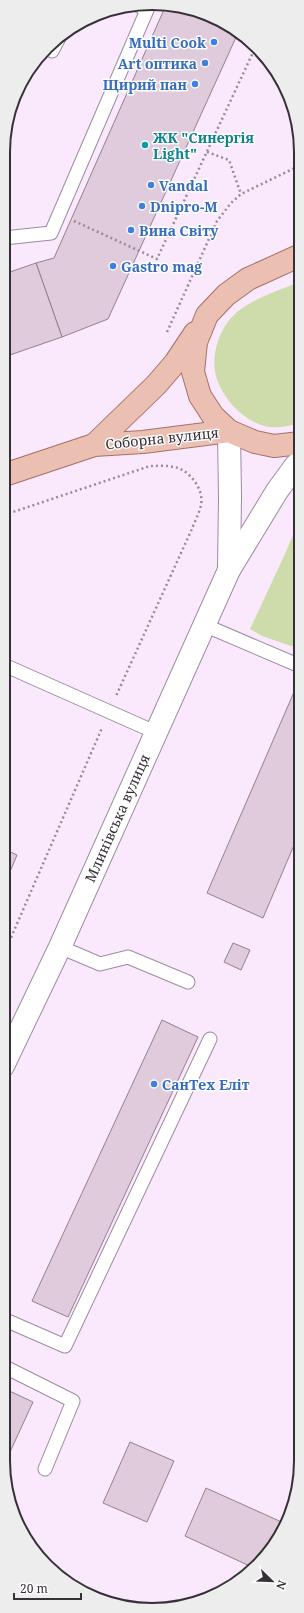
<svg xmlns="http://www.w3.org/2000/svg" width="304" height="1613" font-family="'Noto Serif',serif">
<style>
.green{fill:#cedcac}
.building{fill:#dfcbdb;stroke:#93808f}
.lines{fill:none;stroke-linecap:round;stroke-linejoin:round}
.service-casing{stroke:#9b8c9e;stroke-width:15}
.secondary-casing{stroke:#9b8c9e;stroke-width:24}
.primary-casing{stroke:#a57167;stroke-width:24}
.path{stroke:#978b98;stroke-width:2.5;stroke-dasharray:2 3;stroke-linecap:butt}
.service{stroke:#fff;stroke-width:13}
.secondary{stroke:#fff;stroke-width:22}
.primary{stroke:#ecbfb3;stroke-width:22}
.shop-dot{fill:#3f7fe0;stroke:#fcfdfc;stroke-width:1.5}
.culture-dot{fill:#0f9aa8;stroke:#fcfdfc;stroke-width:1.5}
.labels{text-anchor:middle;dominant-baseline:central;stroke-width:3;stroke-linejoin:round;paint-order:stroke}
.shop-label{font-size:14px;font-weight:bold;fill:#366cbe;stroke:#fcfdfc;text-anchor:start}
.culture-label{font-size:14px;font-weight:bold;fill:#0d838f;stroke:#fcfdfc;text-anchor:start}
.street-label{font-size:14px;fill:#373038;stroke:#fcfdfc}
.rim{fill:none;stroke:#373038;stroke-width:2}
</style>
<rect width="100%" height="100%" fill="#fae9fc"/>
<g class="green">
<path d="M301 281 300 423C289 426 276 429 264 426 241 419 220 396 215 372 212 354 219 331 231 318 246 300 279 291 301 281Z"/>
<polygon points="300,518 300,649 262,636 250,629 285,554"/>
</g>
<g class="building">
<polygon points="171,4 218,18 238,33 108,319 62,337 36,263 54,258 166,5"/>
<polygon points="36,263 62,337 4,357 4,267 7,273"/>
<polygon points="294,692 300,695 300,831 263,918 207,893"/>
<polygon points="4,849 17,855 4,886"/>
<polygon points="233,943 250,950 241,970 224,962"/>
<polygon points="162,1020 198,1037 68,1317 32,1301"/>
<polygon points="3,1388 33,1402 4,1465 3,1461"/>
<polygon points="130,1442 174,1461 147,1522 103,1503"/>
<polygon points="206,1488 286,1524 254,1568 185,1536"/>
<polygon points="83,1591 108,1602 95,1599"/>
</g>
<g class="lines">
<g class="service-casing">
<g id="service">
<polyline points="48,48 52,51 61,34"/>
<polyline points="4,238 51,233 147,10 139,6"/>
<polyline points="204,625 300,666"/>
<polyline points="4,665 155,732"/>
<polyline points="60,947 100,964 128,957 188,982"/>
<polyline points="3,1319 65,1346 210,1039"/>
<polyline points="3,1366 73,1401 45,1469"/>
</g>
</g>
<g class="secondary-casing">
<g id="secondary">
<polyline points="229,570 230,497 229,431"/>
<polyline points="3,1066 60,947 229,570 277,491 296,465 300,461"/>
</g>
</g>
<g class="primary-casing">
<g id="primary">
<polyline points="300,443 274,446 255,442 229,431 213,416 200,396 193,372 196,342 207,315 226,295 248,279 301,255"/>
<polyline points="94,445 156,385 175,363 195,333"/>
<polyline points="4,475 94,445 143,442 229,431"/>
</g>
</g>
<g class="path">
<polyline points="207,152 229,160 241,194"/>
<polyline points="74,221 157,259 256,46"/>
<polyline points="167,332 217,221 231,203 241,194 301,165"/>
<path d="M4 515 150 466C159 466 169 465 178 468 192 473 204 491 201 505 199 514 194 523 191 531L116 696"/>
<polyline points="3,956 102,728"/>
</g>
<use href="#service" class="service"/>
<use href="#secondary" class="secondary"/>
<use href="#primary" class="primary"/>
</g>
<g class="shop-dot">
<circle cx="214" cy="42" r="4"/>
<circle cx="205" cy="63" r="4"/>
<circle cx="195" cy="84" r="4"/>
<circle cx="151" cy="185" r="4"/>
<circle cx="142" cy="206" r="4"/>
<circle cx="131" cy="230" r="4"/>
<circle cx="113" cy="266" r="4"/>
<circle cx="154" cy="1084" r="4"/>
</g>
<circle class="culture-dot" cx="145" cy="145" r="4"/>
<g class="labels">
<g class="shop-label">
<text x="206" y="42" text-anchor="end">Multi Cook</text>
<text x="197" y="63" text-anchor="end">Art оптика</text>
<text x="187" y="84" text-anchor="end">Щирий пан</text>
<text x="159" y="185">Vandal</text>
<text x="150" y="206">Dnipro-M</text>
<text x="139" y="230">Вина Світу</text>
<text x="121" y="266">Gastro mag</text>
<text x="162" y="1084">СанТех Еліт</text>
</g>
<g class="culture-label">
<text x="153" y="137">ЖК "Синергія<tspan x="153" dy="16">Light"</tspan></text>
</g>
<g class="street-label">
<text transform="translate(162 438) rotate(-6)">Соборна вулиця</text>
<text transform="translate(117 818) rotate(-66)">Млинівська вулиця</text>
</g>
</g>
<path d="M0 0H304V1613H0ZM152 10H152A142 142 0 0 1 294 152V1461A142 142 0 0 1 152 1603H152A142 142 0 0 1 10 1461V152A142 142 0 0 1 152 10Z" fill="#ecedec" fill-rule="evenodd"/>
<path class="rim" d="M152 10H152A142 142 0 0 1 294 152V1461A142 142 0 0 1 152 1603H152A142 142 0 0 1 10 1461V152A142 142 0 0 1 152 10Z"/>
<g transform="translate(272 1581) rotate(113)" stroke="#fcfdfc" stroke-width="3" paint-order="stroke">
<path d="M0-3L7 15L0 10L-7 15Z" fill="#373038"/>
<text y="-6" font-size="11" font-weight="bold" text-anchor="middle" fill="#373038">N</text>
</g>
<path d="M14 1593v6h67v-6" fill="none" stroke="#373038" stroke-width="2"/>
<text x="20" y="1593" font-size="12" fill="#373038" stroke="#fcfdfc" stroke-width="3" paint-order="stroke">20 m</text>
</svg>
